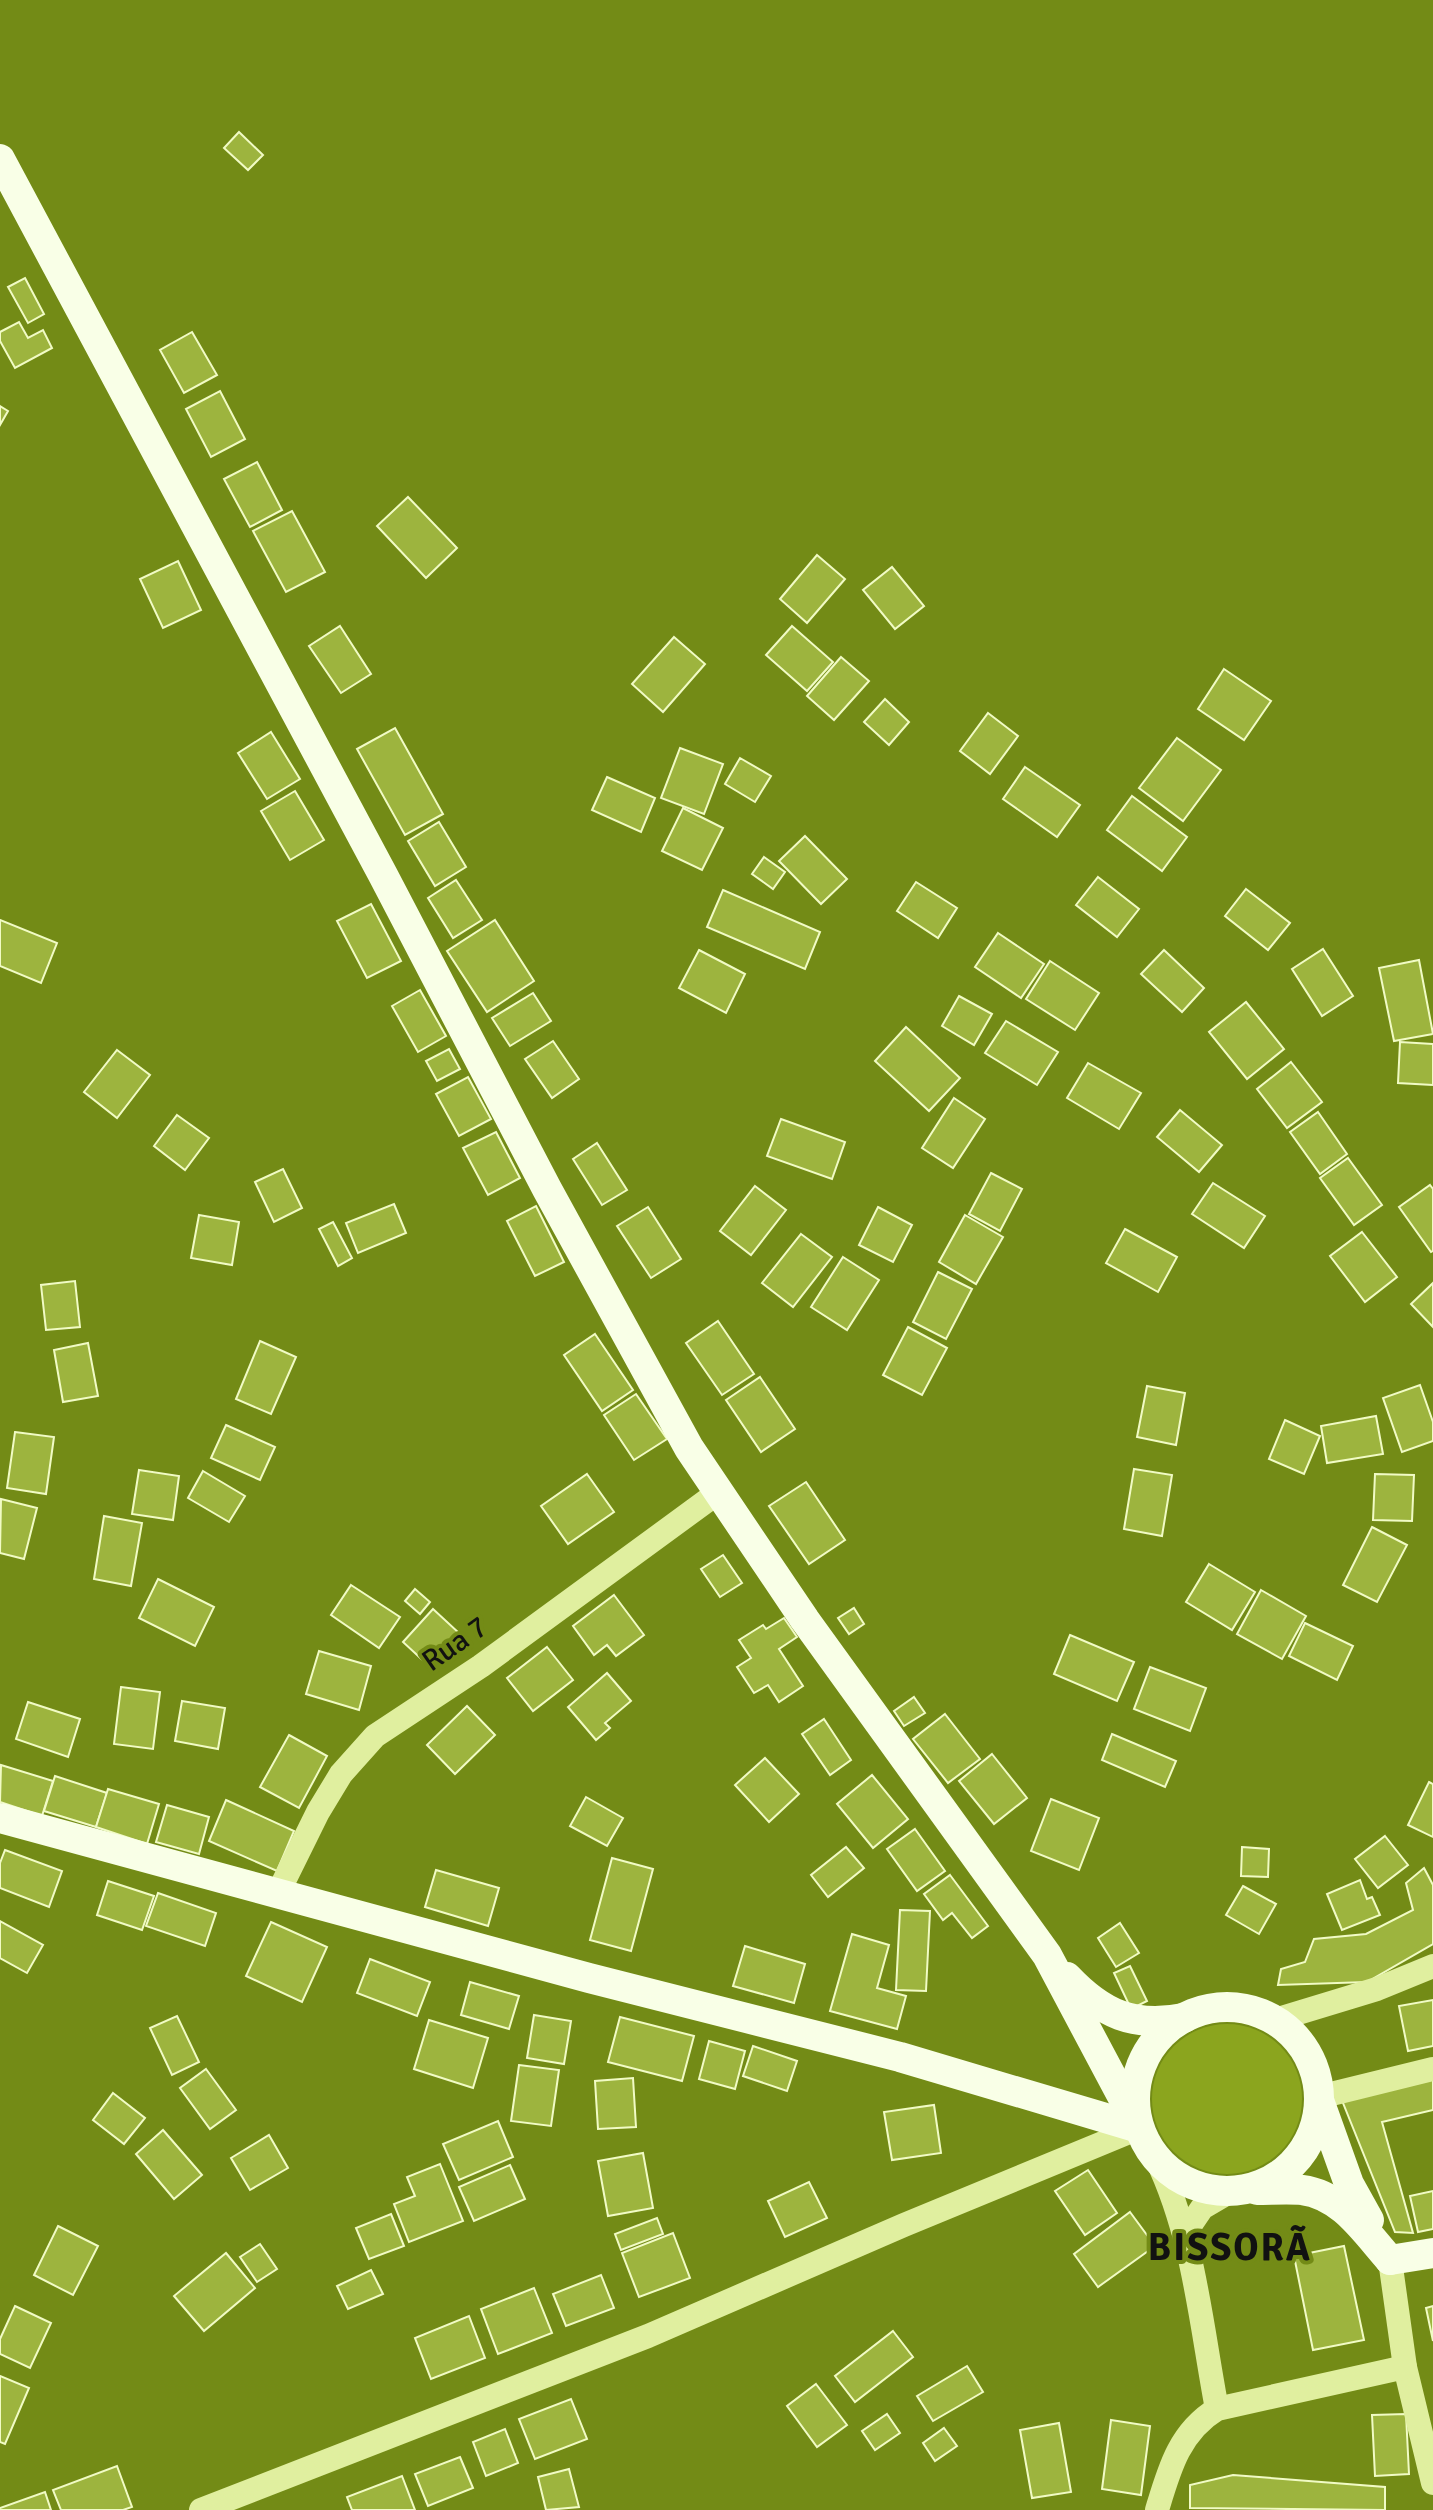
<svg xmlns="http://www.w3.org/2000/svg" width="1433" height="2510" font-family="Signika,sans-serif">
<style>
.green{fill:#8ba51e}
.building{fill:#9db43e;stroke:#f1fbc5;stroke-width:2}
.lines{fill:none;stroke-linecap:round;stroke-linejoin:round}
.minor{stroke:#e0ef9f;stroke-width:24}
.major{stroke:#f9ffe7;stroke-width:30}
.labels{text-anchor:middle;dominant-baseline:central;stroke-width:8;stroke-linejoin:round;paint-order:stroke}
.street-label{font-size:30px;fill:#111;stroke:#738b16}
.district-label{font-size:38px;font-weight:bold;letter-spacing:2px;fill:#111;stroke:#738b16}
</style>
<rect width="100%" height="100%" fill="#738b16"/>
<circle class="green" cx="1227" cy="2099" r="75"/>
<g class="building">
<polygon points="239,132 263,155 248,170 224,148"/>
<polygon points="25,278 44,314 28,323 8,287"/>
<polygon points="19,322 28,338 43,330 52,348 15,368 0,341 0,332"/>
<polygon points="192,332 217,375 184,393 160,350"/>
<polygon points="220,391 245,439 211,457 186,409"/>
<polygon points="0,406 8,411 0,425"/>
<polygon points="257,462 282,510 250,527 224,479"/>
<polygon points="408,497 457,548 426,578 377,526"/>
<polygon points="292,511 325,572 286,592 253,531"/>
<polygon points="817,555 845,579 807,623 780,599"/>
<polygon points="178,561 201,610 163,628 140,579"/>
<polygon points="892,567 924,606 895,629 863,590"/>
<polygon points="340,626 371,674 341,693 309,646"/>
<polygon points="792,626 833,662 807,691 766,655"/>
<polygon points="674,637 705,664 663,712 632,684"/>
<polygon points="841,657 869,681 834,720 807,696"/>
<polygon points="1224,669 1271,701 1244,740 1198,709"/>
<polygon points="885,699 909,722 889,745 864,722"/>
<polygon points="988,713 1018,736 990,774 960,751"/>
<polygon points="395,728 443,814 405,835 357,749"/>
<polygon points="271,732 300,779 267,799 238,753"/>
<polygon points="1177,738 1221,770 1183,821 1139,788"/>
<polygon points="680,748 723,764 704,814 661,798"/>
<polygon points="740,758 771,776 755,802 725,784"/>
<polygon points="1025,767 1080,805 1057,837 1003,799"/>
<polygon points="607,777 655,798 641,832 592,810"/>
<polygon points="295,791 324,840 290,860 261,811"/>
<polygon points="1132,796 1187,837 1162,871 1107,830"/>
<polygon points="683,808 723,828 702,870 662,851"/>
<polygon points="439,822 466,867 435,886 408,841"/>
<polygon points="805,836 847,879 821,904 779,861"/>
<polygon points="764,857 785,872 773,889 752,874"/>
<polygon points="1098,877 1139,909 1117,937 1076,905"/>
<polygon points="456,880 482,920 453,938 428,898"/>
<polygon points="916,882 957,908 938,938 897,911"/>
<polygon points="1246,889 1290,923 1268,950 1225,916"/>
<polygon points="723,890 820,932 805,969 707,927"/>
<polygon points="371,904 401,961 367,978 337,921"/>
<polygon points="0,920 57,943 41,983 0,966"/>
<polygon points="495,920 534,981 487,1012 447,951"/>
<polygon points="998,933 1044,964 1021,998 975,967"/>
<polygon points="1323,949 1353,996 1322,1016 1292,969"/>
<polygon points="699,950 745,974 726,1013 679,988"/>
<polygon points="1164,950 1204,988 1182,1012 1141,974"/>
<polygon points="1419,960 1433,1034 1394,1041 1379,968"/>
<polygon points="1050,961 1099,993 1075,1030 1026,999"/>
<polygon points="420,990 446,1036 418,1052 392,1006"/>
<polygon points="533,993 551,1021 510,1046 492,1018"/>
<polygon points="959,996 992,1014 974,1045 942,1026"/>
<polygon points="1246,1002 1284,1049 1247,1079 1209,1032"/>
<polygon points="1006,1021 1058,1052 1037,1085 985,1053"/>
<polygon points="906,1027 960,1078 929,1111 875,1061"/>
<polygon points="553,1041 579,1079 552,1098 525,1059"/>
<polygon points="1400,1042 1433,1044 1433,1085 1398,1083"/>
<polygon points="449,1049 460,1069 437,1081 426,1061"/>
<polygon points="117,1050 150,1075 117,1118 84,1092"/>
<polygon points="1291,1062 1322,1102 1287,1128 1257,1089"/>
<polygon points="1088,1063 1141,1093 1119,1129 1067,1098"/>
<polygon points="468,1077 491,1119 459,1136 436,1094"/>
<polygon points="954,1098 985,1119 953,1168 922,1148"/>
<polygon points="1180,1110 1222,1145 1199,1172 1157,1137"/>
<polygon points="1318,1112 1347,1154 1320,1174 1290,1132"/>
<polygon points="177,1115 209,1138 185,1170 154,1146"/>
<polygon points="781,1119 845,1142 832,1179 767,1156"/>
<polygon points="496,1132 520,1178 488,1195 463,1148"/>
<polygon points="597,1143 627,1190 602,1205 573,1159"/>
<polygon points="1348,1158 1382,1205 1354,1225 1320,1178"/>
<polygon points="283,1169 302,1208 274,1222 255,1182"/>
<polygon points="991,1173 1022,1189 1000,1231 969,1214"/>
<polygon points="1213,1183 1265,1216 1244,1248 1192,1214"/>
<polygon points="1430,1185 1433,1189 1433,1251 1431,1252 1399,1207"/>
<polygon points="755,1186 786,1210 751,1255 720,1231"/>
<polygon points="394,1204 406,1233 358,1253 346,1223"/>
<polygon points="536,1206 564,1262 535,1276 507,1221"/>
<polygon points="648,1207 681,1259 651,1278 617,1226"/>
<polygon points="878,1207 912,1225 893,1262 859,1245"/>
<polygon points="199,1215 239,1222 232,1265 191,1258"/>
<polygon points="965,1215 1003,1237 976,1284 939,1262"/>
<polygon points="333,1222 352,1258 338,1266 319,1229"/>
<polygon points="1125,1229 1177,1257 1158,1292 1106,1263"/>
<polygon points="1362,1232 1397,1277 1365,1302 1330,1256"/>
<polygon points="801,1234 832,1257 793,1307 762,1283"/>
<polygon points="843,1257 879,1280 847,1330 811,1307"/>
<polygon points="938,1272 972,1289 946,1339 913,1322"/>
<polygon points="75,1281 80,1327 46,1330 41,1285"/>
<polygon points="1433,1283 1433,1327 1411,1304"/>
<polygon points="718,1321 754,1374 722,1395 686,1343"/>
<polygon points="908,1327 947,1348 922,1395 883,1375"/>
<polygon points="595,1334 633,1390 602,1411 564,1355"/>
<polygon points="260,1341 296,1357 271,1414 236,1399"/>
<polygon points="88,1343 98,1396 63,1402 54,1350"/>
<polygon points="760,1377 795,1429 761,1452 726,1400"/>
<polygon points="1420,1385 1433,1422 1433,1441 1402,1452 1383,1398"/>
<polygon points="1147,1386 1185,1393 1176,1445 1137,1437"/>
<polygon points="636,1394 667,1439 634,1460 604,1415"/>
<polygon points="1376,1416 1383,1454 1327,1463 1321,1426"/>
<polygon points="1285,1420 1320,1436 1304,1474 1269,1459"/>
<polygon points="226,1425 275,1447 260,1480 211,1458"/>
<polygon points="15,1432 54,1437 46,1494 7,1488"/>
<polygon points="1134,1469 1172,1475 1162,1536 1124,1529"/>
<polygon points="139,1470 179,1476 173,1520 132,1514"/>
<polygon points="203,1471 245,1496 229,1522 188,1498"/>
<polygon points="587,1474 614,1512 568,1544 541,1506"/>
<polygon points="1375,1474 1414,1475 1412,1521 1373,1520"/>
<polygon points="806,1482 845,1540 809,1564 769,1506"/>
<polygon points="1,1499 37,1508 24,1559 0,1553"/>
<polygon points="104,1516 142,1523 131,1586 94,1579"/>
<polygon points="1372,1527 1407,1545 1377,1602 1343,1585"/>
<polygon points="723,1555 742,1583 720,1597 701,1569"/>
<polygon points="1209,1564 1255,1592 1232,1630 1186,1602"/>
<polygon points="158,1579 214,1607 195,1646 139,1618"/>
<polygon points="351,1585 400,1617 379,1648 331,1615"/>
<polygon points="415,1589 430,1602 420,1614 405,1601"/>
<polygon points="1261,1590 1306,1616 1282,1659 1237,1634"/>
<polygon points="614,1595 644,1635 616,1656 607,1645 594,1655 573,1626"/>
<polygon points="854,1608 864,1624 849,1634 838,1618"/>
<polygon points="433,1609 459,1633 429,1666 403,1642"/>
<polygon points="784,1618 797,1637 779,1649 803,1686 779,1702 768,1685 754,1693 737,1667 751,1658 739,1640 763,1625 766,1629"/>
<polygon points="1305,1623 1353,1646 1337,1680 1289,1656"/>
<polygon points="1070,1635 1134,1662 1117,1701 1054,1674"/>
<polygon points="547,1647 573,1680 533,1711 507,1678"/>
<polygon points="319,1651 371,1666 359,1710 306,1694"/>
<polygon points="1150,1667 1206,1688 1190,1731 1134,1709"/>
<polygon points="607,1673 631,1701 605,1723 610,1728 596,1740 568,1707"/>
<polygon points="121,1687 160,1692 153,1749 114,1744"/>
<polygon points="914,1697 925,1713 904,1726 894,1711"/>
<polygon points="182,1701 225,1708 218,1749 175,1741"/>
<polygon points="28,1702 80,1719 68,1757 16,1739"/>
<polygon points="467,1706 495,1735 455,1774 427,1745"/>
<polygon points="945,1714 980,1759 948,1783 913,1739"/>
<polygon points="824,1719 851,1760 830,1775 802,1734"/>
<polygon points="1112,1734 1176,1761 1165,1787 1102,1760"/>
<polygon points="289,1735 327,1756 299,1808 260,1787"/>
<polygon points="992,1754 1027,1798 994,1824 959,1781"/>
<polygon points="765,1758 799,1794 769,1822 735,1785"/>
<polygon points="1,1765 53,1781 42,1816 0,1802"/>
<polygon points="872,1775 908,1819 873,1848 837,1804"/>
<polygon points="55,1776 107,1793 96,1827 44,1811"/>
<polygon points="1429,1782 1433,1784 1433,1837 1408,1825"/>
<polygon points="108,1789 159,1804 147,1844 96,1827"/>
<polygon points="586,1797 623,1818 607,1846 570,1826"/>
<polygon points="1051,1799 1099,1818 1079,1870 1031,1851"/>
<polygon points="226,1800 294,1831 277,1871 209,1841"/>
<polygon points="167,1805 209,1817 199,1854 156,1842"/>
<polygon points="915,1829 945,1871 917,1891 887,1849"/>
<polygon points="1385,1836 1408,1865 1378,1888 1355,1859"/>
<polygon points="846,1847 864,1868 828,1897 811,1875"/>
<polygon points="1242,1847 1269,1849 1268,1877 1241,1876"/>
<polygon points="5,1850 62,1871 49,1907 0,1888 0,1863"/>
<polygon points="612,1858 653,1869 631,1951 590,1940"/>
<polygon points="1424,1868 1433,1885 1433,1944 1367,1982 1278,1985 1281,1969 1305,1962 1314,1939 1366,1934 1413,1910 1406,1883"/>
<polygon points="436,1870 499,1888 488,1926 425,1907"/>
<polygon points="950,1875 988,1926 972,1938 952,1913 943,1920 924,1894"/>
<polygon points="1360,1880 1367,1899 1372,1897 1380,1915 1342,1930 1327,1894"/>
<polygon points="108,1881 154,1896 142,1930 97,1915"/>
<polygon points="1243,1886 1276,1904 1259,1934 1226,1915"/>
<polygon points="158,1893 216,1913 205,1946 146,1926"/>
<polygon points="900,1910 930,1911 926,1991 896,1990"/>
<polygon points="0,1921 43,1945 27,1973 0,1958"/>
<polygon points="271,1922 327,1947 302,2002 246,1976"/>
<polygon points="1120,1923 1139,1953 1116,1967 1098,1938"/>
<polygon points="852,1934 889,1945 877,1988 906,1996 897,2029 830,2011"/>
<polygon points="745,1946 805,1964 794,2003 733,1986"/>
<polygon points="370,1959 430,1982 417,2016 357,1993"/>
<polygon points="1130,1966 1147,2001 1131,2009 1114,1973"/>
<polygon points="470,1982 519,1996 509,2029 461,2015"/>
<polygon points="1433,2000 1433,2046 1408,2051 1399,2006"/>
<polygon points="534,2015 571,2021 564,2064 527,2058"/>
<polygon points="177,2016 199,2062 172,2075 150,2028"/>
<polygon points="620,2017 694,2036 682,2081 608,2062"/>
<polygon points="429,2020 488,2038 473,2088 414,2069"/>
<polygon points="709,2041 745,2051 735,2089 699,2079"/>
<polygon points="753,2046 797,2061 787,2091 743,2076"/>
<polygon points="519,2065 559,2070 551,2126 511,2121"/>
<polygon points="206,2069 236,2110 210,2129 180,2088"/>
<polygon points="1433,2075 1433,2110 1382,2122 1413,2233 1395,2232 1341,2098"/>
<polygon points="633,2078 636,2127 598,2129 595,2081"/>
<polygon points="113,2093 145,2118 124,2144 93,2120"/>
<polygon points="934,2105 941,2153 892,2160 884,2112"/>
<polygon points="498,2121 513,2157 459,2180 443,2144"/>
<polygon points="163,2130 202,2175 174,2199 136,2154"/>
<polygon points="269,2135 288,2168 250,2190 231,2158"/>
<polygon points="643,2153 653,2208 608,2216 598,2161"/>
<polygon points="440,2164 463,2221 409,2242 394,2204 415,2196 407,2177"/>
<polygon points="510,2165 525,2199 474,2221 459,2187"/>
<polygon points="1088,2170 1117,2213 1085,2235 1055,2191"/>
<polygon points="809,2182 827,2218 785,2237 768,2201"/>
<polygon points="1433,2191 1433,2229 1418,2232 1410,2196"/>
<polygon points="1130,2212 1155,2246 1098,2287 1074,2254"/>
<polygon points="391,2214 404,2246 369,2259 356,2228"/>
<polygon points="657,2218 663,2234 621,2250 615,2234"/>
<polygon points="58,2226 98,2246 73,2295 34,2275"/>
<polygon points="673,2233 690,2278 639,2297 622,2253"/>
<polygon points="260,2244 277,2269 257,2282 240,2257"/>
<polygon points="1344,2246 1364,2340 1313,2350 1294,2256"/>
<polygon points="226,2253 255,2288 204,2331 174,2296"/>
<polygon points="371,2270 383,2294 348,2309 337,2286"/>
<polygon points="601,2275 614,2308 566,2326 553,2294"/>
<polygon points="534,2288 552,2333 498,2354 481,2309"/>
<polygon points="15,2306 51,2323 30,2368 0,2354 0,2339"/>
<polygon points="1433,2306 1433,2341 1426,2308"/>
<polygon points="469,2316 485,2358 431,2379 415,2338"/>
<polygon points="893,2331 913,2357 855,2402 835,2376"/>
<polygon points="967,2366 983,2392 933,2421 917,2396"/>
<polygon points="0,2376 29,2388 5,2444 0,2442"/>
<polygon points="816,2384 847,2425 817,2447 787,2406"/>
<polygon points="571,2399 587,2439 535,2459 519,2419"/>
<polygon points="887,2414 900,2433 875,2450 862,2431"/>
<polygon points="1406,2414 1409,2474 1375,2476 1372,2415"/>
<polygon points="1111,2420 1150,2426 1141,2495 1102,2489"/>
<polygon points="1059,2423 1071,2492 1032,2498 1020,2430"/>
<polygon points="944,2428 957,2446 935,2461 923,2443"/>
<polygon points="505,2429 518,2463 486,2476 473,2442"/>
<polygon points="460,2457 473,2488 428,2506 415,2474"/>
<polygon points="117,2466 132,2507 123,2510 61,2510 53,2490"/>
<polygon points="569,2469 579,2507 546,2510 538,2477"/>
<polygon points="1233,2475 1385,2487 1385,2510 1190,2508 1190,2485"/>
<polygon points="402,2476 415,2510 352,2510 347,2497"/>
<polygon points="45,2492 51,2510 0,2510 0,2508"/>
</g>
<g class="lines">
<g class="minor">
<polyline points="278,1893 318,1812 341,1774 375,1736 481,1666 720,1491"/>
<polyline points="1275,2020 1377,1989 1433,1966"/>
<polyline points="1319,2097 1433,2069"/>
<path d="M1156 2158C1194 2236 1201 2325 1217 2409"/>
<polyline points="1185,2233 1202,2208 1231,2191"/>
<polyline points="1390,2260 1405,2367 1433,2483"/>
<polyline points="201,2510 648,2336 904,2225 1139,2128"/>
<path d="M1157 2510C1169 2470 1179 2432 1217 2409L1405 2367"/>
</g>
<g class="major">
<polyline points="0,159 383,875 547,1189 689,1448 805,1620 1047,1955 1139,2128"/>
<polyline points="0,1818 589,1978 900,2057 1139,2128"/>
<path d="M1067 1977C1102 2014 1134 2028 1184 2018"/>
<circle cx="1227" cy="2099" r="92"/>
<polyline points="1320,2103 1349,2184 1369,2220"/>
<path d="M1257 2190C1271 2190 1287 2189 1302 2190 1342 2195 1365 2232 1390 2260"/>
<polyline points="1390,2260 1433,2253"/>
</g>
</g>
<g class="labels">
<g class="street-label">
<text transform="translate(455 1644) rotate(-35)">Rua 7</text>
</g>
<g class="district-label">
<text x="1230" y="2247">BISSORÃ</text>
</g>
</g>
</svg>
